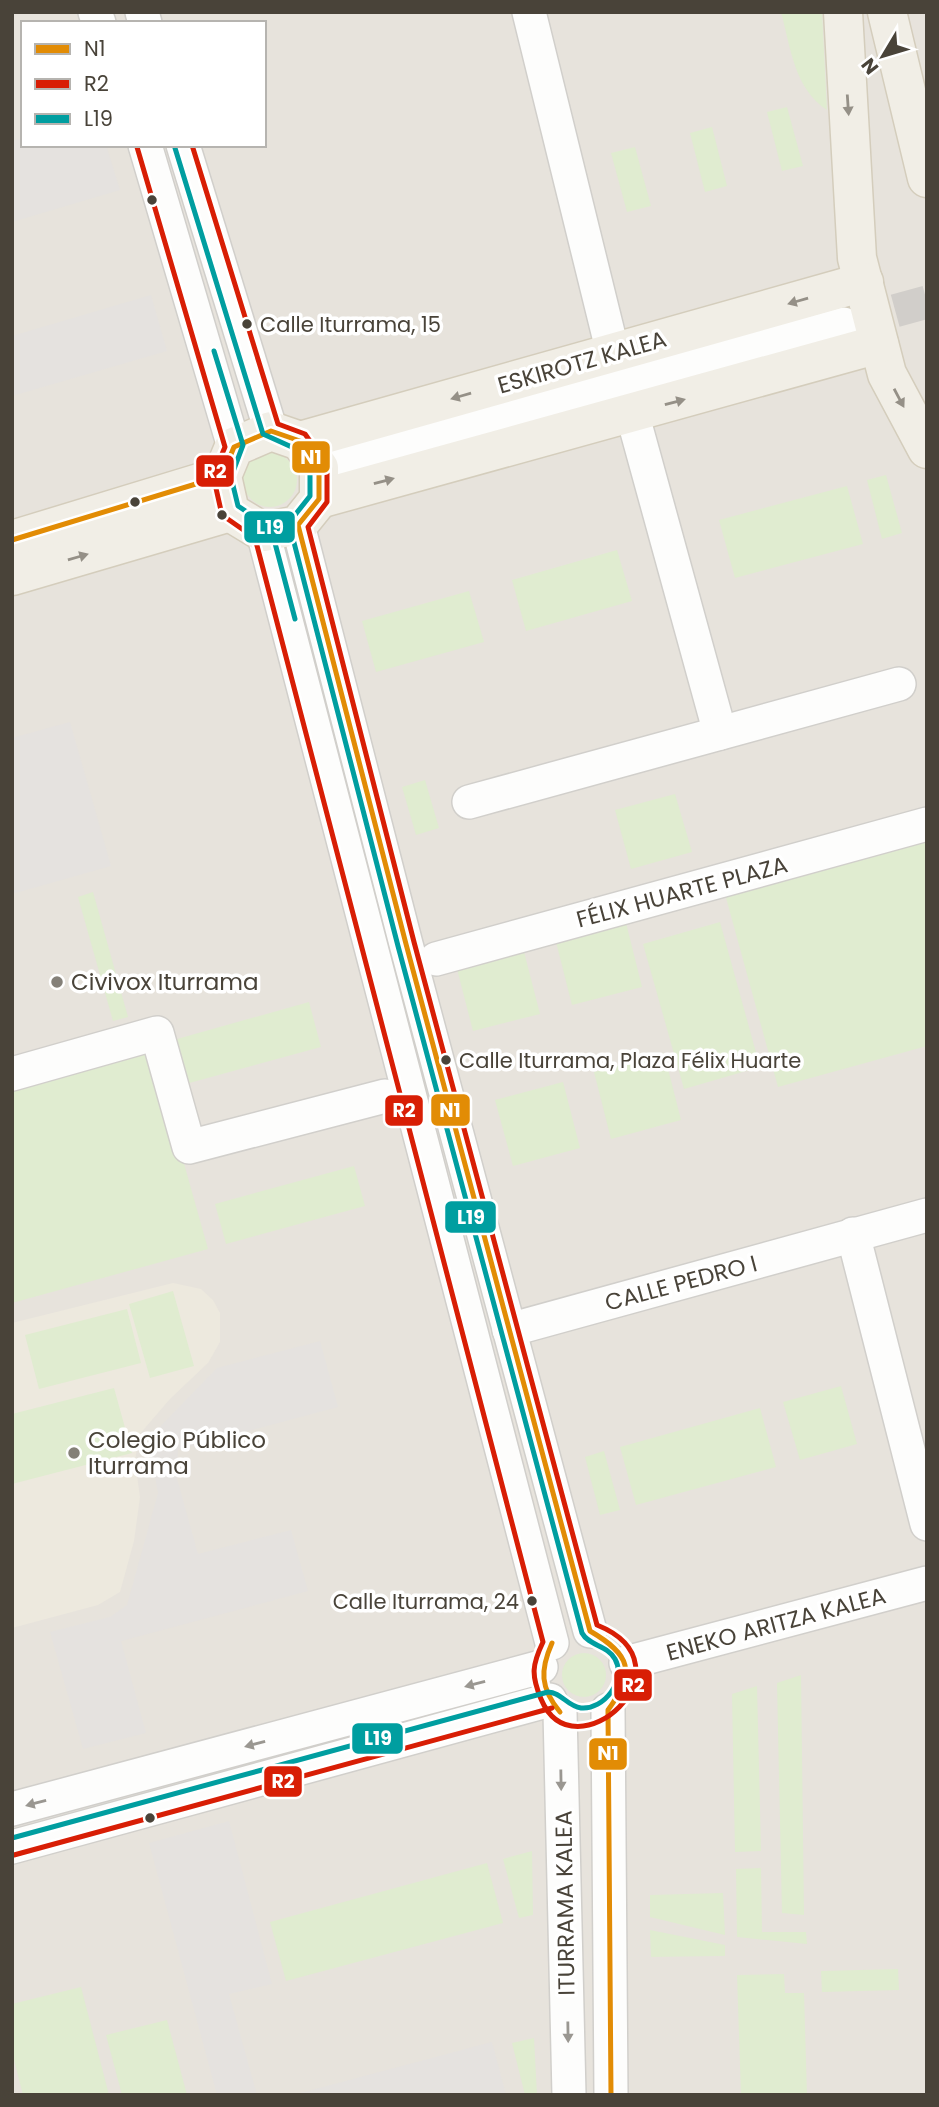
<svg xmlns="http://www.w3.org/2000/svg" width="939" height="2107" font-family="Poppins,sans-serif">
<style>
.residential{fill:#e7e3dc;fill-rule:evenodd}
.education{fill:#ede9de}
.green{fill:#e0ecd0}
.parking{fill:#e5e2df}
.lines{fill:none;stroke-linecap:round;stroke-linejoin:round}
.minor-tunnel{stroke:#d1ceca;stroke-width:33;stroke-dasharray:33 17;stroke-linecap:butt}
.minor-casing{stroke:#d1cfcb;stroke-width:36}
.major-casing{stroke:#d4cdbc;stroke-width:41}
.minor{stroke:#fdfdfc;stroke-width:33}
.major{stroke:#f1eee6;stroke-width:38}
.bus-1-casing{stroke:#fff;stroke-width:10}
.bus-2-casing{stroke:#fff;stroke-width:10}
.bus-3-casing{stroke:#fff;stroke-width:10}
.bus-1{stroke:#e28c05;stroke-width:5}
.bus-2{stroke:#d81e05;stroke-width:5}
.bus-3{stroke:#009ea0;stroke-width:5}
.oneway{fill:#959087}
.oneway2{fill:#9a9791}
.bus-dot{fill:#494339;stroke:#fff;stroke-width:2.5}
.poi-dot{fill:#848078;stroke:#fff;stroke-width:2.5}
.labels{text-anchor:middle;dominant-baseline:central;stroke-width:7;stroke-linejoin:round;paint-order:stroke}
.bus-label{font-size:21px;fill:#494339;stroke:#fff;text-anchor:start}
.street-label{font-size:23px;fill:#494339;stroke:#fff}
.poi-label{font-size:23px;fill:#494339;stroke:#fff;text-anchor:start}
.line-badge{stroke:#fff;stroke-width:2.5}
.badge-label{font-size:19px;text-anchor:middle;font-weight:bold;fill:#fff}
</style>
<rect width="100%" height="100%" fill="#f3f1ee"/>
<path class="residential" d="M12 12H927V2095H12ZM23 23H264V145H23Z"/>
<polygon class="education" points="173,1283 201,1289 213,1300 220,1313 220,1342 208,1363 170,1399 139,1435 135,1461 140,1497 134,1541 120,1592 98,1605 12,1628 12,1323"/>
<g class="green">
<path d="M781 12H822L827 110C794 88 791 49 781 12Z"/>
<polygon points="787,107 803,166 782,171 767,112"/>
<polygon points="712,127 727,186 705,192 690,133"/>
<polygon points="635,147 651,206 627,212 611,153"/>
<circle cx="270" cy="480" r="27"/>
<polygon points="886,475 902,533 882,539 867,480"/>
<polygon points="847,486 863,544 735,578 719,520"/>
<polygon points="617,550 632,601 526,631 512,580"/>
<polygon points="469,591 484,642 376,672 362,621"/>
<polygon points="425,780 439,828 416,835 402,787"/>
<polygon points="675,794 692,852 631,869 615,810"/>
<polygon points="927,839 927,1046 778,1087 725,894"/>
<polygon points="93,892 128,1017 113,1021 78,897"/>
<polygon points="625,919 642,987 572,1005 555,938"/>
<polygon points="720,922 760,1067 684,1089 643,944"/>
<polygon points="523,948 540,1014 473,1031 456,965"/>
<polygon points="309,1002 321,1047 182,1085 170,1041"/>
<polygon points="151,1046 208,1249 12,1303 12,1084"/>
<polygon points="664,1053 681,1120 611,1139 594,1072"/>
<polygon points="563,1082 580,1148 513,1166 495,1100"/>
<polygon points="354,1166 365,1206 226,1244 215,1204"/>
<polygon points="173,1291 194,1366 150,1378 129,1304"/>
<polygon points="127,1309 141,1363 39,1389 25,1335"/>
<polygon points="841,1386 857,1444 800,1460 783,1402"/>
<polygon points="114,1388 132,1453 12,1484 12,1414"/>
<polygon points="760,1408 776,1467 636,1505 620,1447"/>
<polygon points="604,1451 620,1510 600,1515 585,1457"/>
<circle cx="584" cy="1675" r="22"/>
<polygon points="801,1675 804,1915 782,1913 777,1683"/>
<polygon points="757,1686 761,1851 735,1852 732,1694"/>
<polygon points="532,1851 533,1915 519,1918 503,1859"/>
<polygon points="487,1863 503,1923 286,1981 270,1922"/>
<polygon points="761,1868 762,1932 806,1932 807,1944 737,1937 736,1869"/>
<polygon points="723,1893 725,1935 650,1917 650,1895"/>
<polygon points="650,1930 725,1945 725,1956 651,1957"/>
<polygon points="898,1969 899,1990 822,1992 821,1971"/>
<polygon points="784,1974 785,1993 804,1993 807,2095 741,2095 737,1975"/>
<polygon points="81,1987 109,2095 23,2095 12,2052 12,2004"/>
<polygon points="167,2020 187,2095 122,2095 106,2035"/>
<polygon points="534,2038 537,2095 525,2095 512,2043"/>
</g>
<g class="parking">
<polygon points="23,138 23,145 106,145 120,190 12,222 12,141"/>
<polygon points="151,295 167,351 12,396 12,336"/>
<polygon points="70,722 111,866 12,894 12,738"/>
<polygon points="320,1341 338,1407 178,1450 176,1475 198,1554 291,1530 308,1591 121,1641 146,1733 83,1749 50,1632 110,1617 127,1605 158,1493 148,1439 217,1368"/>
<polygon points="229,1821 272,1984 229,1994 257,2095 217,2095 149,1843"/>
<polygon points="492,2042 506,2095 293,2095"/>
</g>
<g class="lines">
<polyline class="minor-tunnel" points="847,324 927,302"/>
<g class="minor-casing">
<g id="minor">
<polyline points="95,12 99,23"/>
<polyline points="142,12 145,23"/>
<polyline points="529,12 613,353"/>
<polyline points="145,145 234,447"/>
<polyline points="183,145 271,431"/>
<polyline points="632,413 720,733"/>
<polyline points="319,468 844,324"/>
<polyline points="298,525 406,944 590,1631"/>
<polyline points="263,532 552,1643"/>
<polyline points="469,802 899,684"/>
<polyline points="436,959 927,824"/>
<polyline points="12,1074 157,1033 189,1147 385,1096"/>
<polyline points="853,1234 927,1524"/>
<polyline points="509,1330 927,1215"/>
<polyline points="626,1663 927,1583"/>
<polyline points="608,1710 611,2095"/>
<polyline points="560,1712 569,2095"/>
<polyline points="12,1809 541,1667"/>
<polyline points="12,1847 550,1700"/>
</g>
</g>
<g class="major-casing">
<g id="major">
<polyline points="843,12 857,258 887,374 927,449"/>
<polyline points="887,12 927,178"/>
<polygon points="271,431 300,441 319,468 319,499 298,525 263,532 230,512 222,476 234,447"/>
<polyline points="300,441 864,282"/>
<polyline points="319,499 879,344"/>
<polyline points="12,540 222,476"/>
<polyline points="12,576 230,512"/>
</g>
</g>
<use href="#minor" class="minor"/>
<use href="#major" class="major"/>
<g class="bus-1-casing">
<g id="bus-1">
<path d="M12 540 222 476 234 447 271 431 300 441 319 468V499L298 525 406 944 590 1631C631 1655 636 1671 608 1710L611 2095"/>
<path d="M552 1643C540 1670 540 1688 560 1712"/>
</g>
</g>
<g class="bus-2-casing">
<g id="bus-2">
<path d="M137 147 225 447 213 475 222 515 255 538 543 1642C532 1665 531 1675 541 1699 574 1778 698 1666 597 1625L414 942 308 527 327 502V465L305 434 278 424 192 145"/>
<polyline points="14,1855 552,1708"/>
</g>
</g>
<g class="bus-3-casing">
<g id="bus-3">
<polyline points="214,351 243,445 231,477 238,506 271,528 295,619"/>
<path d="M12 1838 548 1692C561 1692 567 1706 581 1708 604 1710 627 1680 615 1659 607 1645 589 1646 582 1633L398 946 290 527 291 520 310 496V471L294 448 263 434 175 148"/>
</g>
</g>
<use href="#bus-1" class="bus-1"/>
<use href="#bus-2" class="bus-2"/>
<use href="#bus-3" class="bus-3"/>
</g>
<defs><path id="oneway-solid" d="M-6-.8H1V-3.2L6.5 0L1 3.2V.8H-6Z" transform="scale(1.75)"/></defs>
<g class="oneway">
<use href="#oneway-solid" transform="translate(848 105) rotate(86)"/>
<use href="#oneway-solid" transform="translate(798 301) rotate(164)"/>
<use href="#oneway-solid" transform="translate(461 396) rotate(164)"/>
<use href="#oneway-solid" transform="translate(899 398) rotate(62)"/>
<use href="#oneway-solid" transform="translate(675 402) rotate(-15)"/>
<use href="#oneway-solid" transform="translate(384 481) rotate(-15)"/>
<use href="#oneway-solid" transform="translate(78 557) rotate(-16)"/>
</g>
<g class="oneway2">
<use href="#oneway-solid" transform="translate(475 1684) rotate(165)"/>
<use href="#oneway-solid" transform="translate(255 1744) rotate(165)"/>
<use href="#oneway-solid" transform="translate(561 1780) rotate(89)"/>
<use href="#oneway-solid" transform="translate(36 1803) rotate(165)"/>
<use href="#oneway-solid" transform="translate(568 2032) rotate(89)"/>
</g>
<g class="bus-dot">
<circle cx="152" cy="200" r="6"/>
<circle cx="247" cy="324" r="6"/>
<circle cx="135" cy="502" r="6"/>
<circle cx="222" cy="515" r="6"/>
<circle cx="446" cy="1060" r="6"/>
<circle cx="532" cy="1601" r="6"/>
<circle cx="150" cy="1818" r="6"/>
</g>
<g class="poi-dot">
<circle cx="57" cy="982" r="7"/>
<circle cx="74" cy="1453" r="7"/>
</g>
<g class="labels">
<g class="bus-label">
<text x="260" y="324">Calle Iturrama, 15</text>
<text x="459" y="1060">Calle Iturrama, Plaza Félix Huarte</text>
<text x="519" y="1601" text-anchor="end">Calle Iturrama, 24</text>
</g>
<g class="street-label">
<text transform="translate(582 362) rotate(-16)">ESKIROTZ KALEA</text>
<text transform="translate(682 892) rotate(-15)">FÉLIX HUARTE PLAZA</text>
<text transform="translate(681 1283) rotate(-15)">CALLE PEDRO I</text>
<text transform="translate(776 1624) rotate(-15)">ENEKO ARITZA KALEA</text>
<text transform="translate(565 1903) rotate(-91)">ITURRAMA KALEA</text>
</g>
<g class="poi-label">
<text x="71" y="982">Civivox Iturrama</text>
<text x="88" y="1440">Colegio Público<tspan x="88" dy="26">Iturrama</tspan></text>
</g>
</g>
<g class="line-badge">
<rect x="291" y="440" width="40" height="34" rx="7" fill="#e28c05"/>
<rect x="195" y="454" width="40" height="34" rx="7" fill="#d81e05"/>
<rect x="243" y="510" width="53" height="34" rx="7" fill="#009ea0"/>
<rect x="430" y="1093" width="41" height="34" rx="7" fill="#e28c05"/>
<rect x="384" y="1094" width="40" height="33" rx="7" fill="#d81e05"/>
<rect x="444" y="1200" width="53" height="34" rx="7" fill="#009ea0"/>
<rect x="613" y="1668" width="40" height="34" rx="7" fill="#d81e05"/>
<rect x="351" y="1722" width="53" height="33" rx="7" fill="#009ea0"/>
<rect x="588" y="1737" width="40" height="34" rx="7" fill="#e28c05"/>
<rect x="263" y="1765" width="40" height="33" rx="7" fill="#d81e05"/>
</g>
<g class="badge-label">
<text x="311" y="464">N1</text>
<text x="215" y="478">R2</text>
<text x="270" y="534">L19</text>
<text x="450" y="1117">N1</text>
<text x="404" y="1117">R2</text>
<text x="471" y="1224">L19</text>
<text x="633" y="1692">R2</text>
<text x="378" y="1745">L19</text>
<text x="608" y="1760">N1</text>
<text x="283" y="1788">R2</text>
</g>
<rect width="939" height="2107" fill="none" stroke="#494339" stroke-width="28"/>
<rect x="21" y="21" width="245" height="126" fill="#ffffff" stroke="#b6b4b0" stroke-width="2"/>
<rect x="35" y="44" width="35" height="10" fill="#e28c05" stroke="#b6b4b0" stroke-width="2"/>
<text x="84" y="56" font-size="21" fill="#494339">N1</text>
<rect x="35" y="79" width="35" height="10" fill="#d81e05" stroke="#b6b4b0" stroke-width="2"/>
<text x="84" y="91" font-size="21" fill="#494339">R2</text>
<rect x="35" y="114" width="35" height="10" fill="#009ea0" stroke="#b6b4b0" stroke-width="2"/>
<text x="84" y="126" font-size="21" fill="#494339">L19</text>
<g transform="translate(883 56) rotate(232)" stroke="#ffffff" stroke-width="5" paint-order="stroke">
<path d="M0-5L12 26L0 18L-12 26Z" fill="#494339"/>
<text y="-10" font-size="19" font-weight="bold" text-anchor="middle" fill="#494339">N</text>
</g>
</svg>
